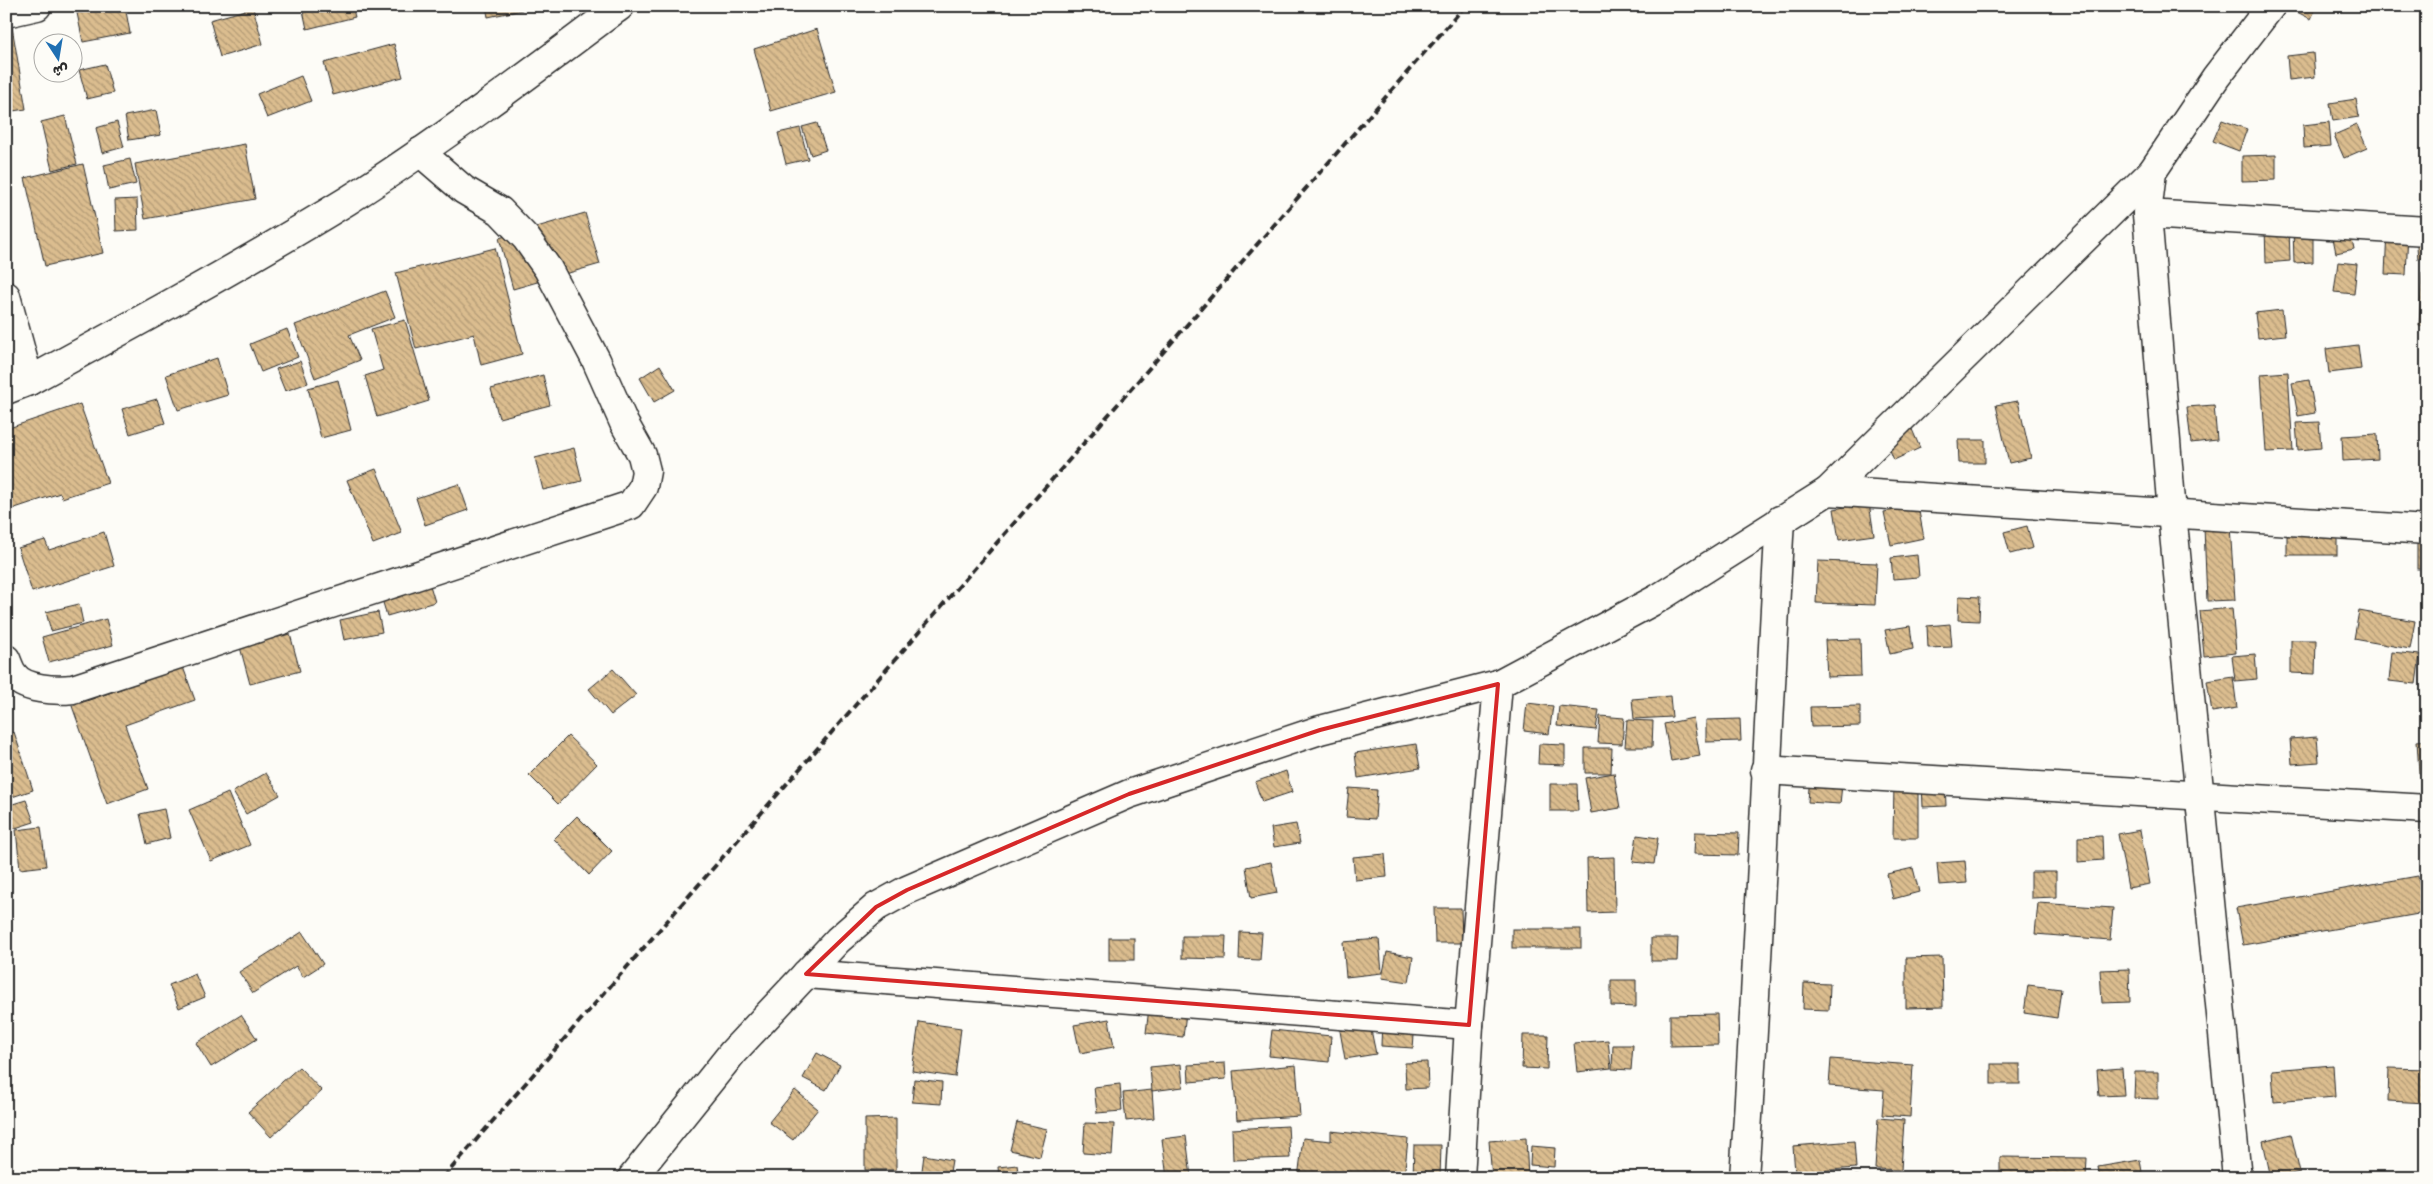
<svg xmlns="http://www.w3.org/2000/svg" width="2433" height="1184" font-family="'Indie Flower','Playpen Sans Arabic',sans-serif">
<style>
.building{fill:url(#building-back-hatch);stroke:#2b2b2b}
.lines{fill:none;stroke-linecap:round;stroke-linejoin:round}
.street-casing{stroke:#2b2b2b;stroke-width:31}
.secondary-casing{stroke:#2b2b2b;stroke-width:31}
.street{stroke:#fdfcf7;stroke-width:28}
.secondary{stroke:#fdfcf7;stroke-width:28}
.rail{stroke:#2b2b2b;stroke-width:4;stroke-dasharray:8 4;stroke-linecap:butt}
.marked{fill:none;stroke:#d62828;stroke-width:4;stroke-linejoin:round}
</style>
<defs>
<pattern id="building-back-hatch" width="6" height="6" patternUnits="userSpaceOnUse" patternTransform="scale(1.25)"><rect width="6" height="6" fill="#dbbd8f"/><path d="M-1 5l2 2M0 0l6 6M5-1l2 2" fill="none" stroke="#b29a75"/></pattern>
</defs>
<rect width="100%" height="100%" fill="#fdfcf7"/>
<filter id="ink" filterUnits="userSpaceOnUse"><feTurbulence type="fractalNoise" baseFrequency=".02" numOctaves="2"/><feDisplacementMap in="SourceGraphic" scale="10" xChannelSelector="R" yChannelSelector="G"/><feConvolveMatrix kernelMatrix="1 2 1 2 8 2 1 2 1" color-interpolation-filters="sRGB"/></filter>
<g filter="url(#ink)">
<g class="building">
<polygon points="109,6 125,6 130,33 83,42 77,13"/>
<polygon points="302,6 352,6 355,17 307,29"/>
<polygon points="486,6 522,6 522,10 488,17"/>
<polygon points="2285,6 2317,6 2311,19"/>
<rect x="2421" y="6" width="6" height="87"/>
<polygon points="253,8 263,44 220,57 210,20"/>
<polygon points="12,27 26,109 6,112 6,28"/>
<polygon points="817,29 836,92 771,111 754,49"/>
<polygon points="394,44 403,77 333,95 324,63"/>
<polygon points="2313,53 2315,77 2289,80 2287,56"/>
<polygon points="105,64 113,93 87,99 79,70"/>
<polygon points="301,76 311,101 267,118 257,94"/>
<polygon points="2356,99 2359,117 2333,121 2330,103"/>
<polygon points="156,110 161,135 129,140 125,116"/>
<polygon points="65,116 77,164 52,170 41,122"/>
<polygon points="2222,120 2247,129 2239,151 2213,141"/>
<polygon points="117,122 124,147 102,153 96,128"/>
<polygon points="2329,122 2331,146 2304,148 2303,125"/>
<polygon points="817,123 826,150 811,155 802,127"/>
<polygon points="2357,125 2367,148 2344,158 2334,135"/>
<polygon points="800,128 808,159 786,164 778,133"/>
<polygon points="245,144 255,199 145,219 135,164"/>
<polygon points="2276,155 2276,180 2242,181 2242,156"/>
<polygon points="130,159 136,184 109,190 104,165"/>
<polygon points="83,164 103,253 45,266 25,178"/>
<polygon points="137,199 138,230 116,231 115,200"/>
<polygon points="585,213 600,264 513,289 499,238"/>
<polygon points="2349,224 2354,249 2336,253 2331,228"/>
<polygon points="2289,226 2290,261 2266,263 2265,227"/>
<polygon points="2313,226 2313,262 2294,263 2293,227"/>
<polygon points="2387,231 2408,232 2406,275 2385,274"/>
<polygon points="2427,232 2427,258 2418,259 2416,233"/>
<polygon points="495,248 522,354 481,365 474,334 416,349 396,273"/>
<polygon points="2338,262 2357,264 2354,294 2334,292"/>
<polygon points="2422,273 2427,273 2427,326 2419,326"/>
<polygon points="385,291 395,317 349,335 360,360 315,378 295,325"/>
<polygon points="2282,310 2285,335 2258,338 2255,313"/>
<polygon points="405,320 429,401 377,417 365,376 383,370 371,329"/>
<polygon points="287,329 298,357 261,372 250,344"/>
<polygon points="2358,345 2361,369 2329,373 2326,349"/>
<polygon points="217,358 228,395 178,410 166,375"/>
<polygon points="300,361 308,383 285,391 276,369"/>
<polygon points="660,365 675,390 654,402 640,378"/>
<polygon points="2288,372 2293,451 2266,452 2261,374"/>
<polygon points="543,375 550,405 499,418 491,389"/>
<polygon points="338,380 351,430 321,438 308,388"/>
<polygon points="2309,380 2315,413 2298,416 2292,383"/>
<polygon points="157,399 165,423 130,434 122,409"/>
<polygon points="2018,401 2031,458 2009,463 1996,405"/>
<polygon points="80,404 108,483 62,498 60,493 6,511 6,429"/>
<polygon points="2214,405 2217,440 2191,443 2187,407"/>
<polygon points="2319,422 2321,448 2298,450 2296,423"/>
<polygon points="1911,427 1920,448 1894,460 1885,438"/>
<polygon points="2377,434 2378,459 2343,461 2342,436"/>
<polygon points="1958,440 1985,440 1985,463 1959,463"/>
<polygon points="574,448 582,481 543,490 535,458"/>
<polygon points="376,469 402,533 373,544 347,480"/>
<polygon points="459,484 468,510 425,525 416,498"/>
<polygon points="1869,503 1874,535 1839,540 1834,509"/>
<polygon points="1918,506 1924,538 1891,545 1884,512"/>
<polygon points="2027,526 2033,548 2010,554 2004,532"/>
<polygon points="2230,526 2235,600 2207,601 2204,527"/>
<rect x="2287" y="527" width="50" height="28"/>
<polygon points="104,532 114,566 32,592 18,548 45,540 49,550"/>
<rect x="2417" y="538" width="10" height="31"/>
<polygon points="1917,555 1919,577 1893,579 1891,558"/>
<polygon points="1818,561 1877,563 1875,605 1816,603"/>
<polygon points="429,582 435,602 387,616 381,596"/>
<polygon points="2421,583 2427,583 2427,632 2425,632"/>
<polygon points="1959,596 1980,597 1979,621 1958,620"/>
<polygon points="79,604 83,623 51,631 46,612"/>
<polygon points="2232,608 2236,653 2204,656 2200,611"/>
<polygon points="2359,611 2415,621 2410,649 2354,639"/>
<polygon points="378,612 382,632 344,640 340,620"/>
<polygon points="106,619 113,645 49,662 42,637"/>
<polygon points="1950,624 1952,647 1928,648 1927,626"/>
<polygon points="1910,626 1913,649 1890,654 1885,630"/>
<polygon points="290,634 300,671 250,684 240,647"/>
<polygon points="1860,639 1861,676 1827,677 1825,640"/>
<polygon points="2291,640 2316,640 2315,674 2291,673"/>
<polygon points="2392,652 2420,655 2416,684 2389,681"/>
<polygon points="2255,654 2257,679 2235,681 2232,656"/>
<polygon points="183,667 195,700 125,725 148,789 107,804 72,706"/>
<polygon points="613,669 636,695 611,715 589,689"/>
<polygon points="2233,677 2237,708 2212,712 2207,681"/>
<polygon points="1670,696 1672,717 1634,719 1632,699"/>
<polygon points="1527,703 1553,706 1549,734 1524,731"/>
<polygon points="1559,706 1599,710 1596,730 1557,726"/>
<polygon points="1860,706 1860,726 1811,727 1810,707"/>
<polygon points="1600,716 1624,718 1622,744 1598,743"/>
<polygon points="1693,718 1700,756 1671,761 1664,724"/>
<polygon points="1740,719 1741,741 1706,742 1706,720"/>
<polygon points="1627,720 1653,721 1652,747 1625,747"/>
<polygon points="14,732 33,790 6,799 6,735"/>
<polygon points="568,736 597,764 558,804 529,775"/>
<polygon points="2317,737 2319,762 2292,764 2290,739"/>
<polygon points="2427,740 2427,772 2419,773 2417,741"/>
<polygon points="1416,744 1420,768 1358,778 1355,753"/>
<polygon points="1539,744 1565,745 1565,765 1538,764"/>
<polygon points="1585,748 1612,748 1611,773 1585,773"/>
<polygon points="1286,771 1292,792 1262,802 1255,782"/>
<polygon points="266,773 280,795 246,814 233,792"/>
<polygon points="1614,773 1620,808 1591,813 1585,778"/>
<polygon points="1810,773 1843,775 1840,804 1808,802"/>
<polygon points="1945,783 1946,806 1923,807 1922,784"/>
<polygon points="1550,784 1577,784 1578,811 1550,811"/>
<polygon points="1894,785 1918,785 1918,838 1893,838"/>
<polygon points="1349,788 1377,790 1375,819 1346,817"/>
<polygon points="228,793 250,845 211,861 189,810"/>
<polygon points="26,800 34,822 6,831 6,806"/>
<polygon points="164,809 170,838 147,844 140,814"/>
<polygon points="577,816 612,851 589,875 554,839"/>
<polygon points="1296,824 1300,843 1274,847 1271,828"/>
<polygon points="41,827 46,866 20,869 16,830"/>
<polygon points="2140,830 2150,884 2128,888 2118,834"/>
<polygon points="1695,832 1739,833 1738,855 1694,854"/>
<polygon points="1637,835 1658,838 1654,864 1633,862"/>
<polygon points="2102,836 2103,860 2078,862 2078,837"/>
<polygon points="1385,854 1387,877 1355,880 1353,857"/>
<polygon points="1614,857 1615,912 1588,913 1587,858"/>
<polygon points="1965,861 1967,883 1939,885 1937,863"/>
<polygon points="1271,862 1277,893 1251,898 1246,867"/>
<polygon points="1913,868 1919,892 1893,899 1887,874"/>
<polygon points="2031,872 2056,872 2056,897 2031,898"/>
<polygon points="2418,876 2424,913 2243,945 2236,908"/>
<polygon points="2038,903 2113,908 2110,940 2035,934"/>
<polygon points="1434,908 1461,908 1462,943 1435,943"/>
<rect x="1512" y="929" width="69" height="19"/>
<polygon points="302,932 323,964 303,977 296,966 253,993 239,972"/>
<polygon points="1240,932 1262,933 1260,960 1239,959"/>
<polygon points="1182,936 1226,936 1225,959 1182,958"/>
<rect x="1109" y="938" width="25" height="22"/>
<polygon points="1651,938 1678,938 1677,961 1651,961"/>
<polygon points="1379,939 1382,973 1346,977 1343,942"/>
<polygon points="1387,952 1413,957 1409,982 1382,978"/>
<polygon points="1942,957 1943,1007 1906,1008 1906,958"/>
<polygon points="2129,969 2130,1002 2102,1003 2100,970"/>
<polygon points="195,974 205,997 179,1008 169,985"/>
<polygon points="1611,980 1636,980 1636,1007 1611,1006"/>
<polygon points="1804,983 1830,984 1829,1010 1803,1009"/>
<polygon points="2028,985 2061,989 2057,1018 2024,1013"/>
<polygon points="1149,1008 1186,1013 1183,1037 1146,1033"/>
<polygon points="1717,1014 1718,1045 1670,1046 1670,1015"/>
<polygon points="241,1015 257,1039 211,1067 196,1043"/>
<polygon points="1109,1019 1114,1047 1080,1053 1074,1025"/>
<polygon points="1382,1021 1415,1023 1413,1048 1381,1046"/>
<polygon points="919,1022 961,1028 955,1077 912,1071"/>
<polygon points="1370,1025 1376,1054 1345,1059 1340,1031"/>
<polygon points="1272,1030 1331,1036 1329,1062 1269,1056"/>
<polygon points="1523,1035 1548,1035 1547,1069 1522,1068"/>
<polygon points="1608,1040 1611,1068 1577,1072 1574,1043"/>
<polygon points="1613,1045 1633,1045 1631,1070 1612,1069"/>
<polygon points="817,1053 840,1065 826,1090 803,1078"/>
<polygon points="1831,1059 1913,1065 1910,1117 1882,1115 1884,1090 1829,1086"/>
<polygon points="1427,1062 1428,1088 1406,1089 1405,1063"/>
<polygon points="1225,1063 1226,1079 1189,1082 1188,1065"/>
<polygon points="1181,1064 1183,1087 1152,1091 1150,1067"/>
<rect x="1991" y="1064" width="29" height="20"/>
<polygon points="1296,1065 1300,1116 1237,1120 1233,1071"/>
<polygon points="2333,1065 2335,1097 2274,1102 2272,1070"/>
<polygon points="299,1067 322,1091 271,1137 248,1112"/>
<polygon points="2122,1068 2124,1095 2099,1096 2097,1070"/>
<polygon points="2389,1068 2427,1069 2427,1103 2388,1101"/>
<polygon points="2135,1072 2158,1072 2158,1099 2134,1098"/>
<polygon points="914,1079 942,1082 941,1104 912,1102"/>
<polygon points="1120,1084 1122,1111 1097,1113 1094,1087"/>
<polygon points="795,1090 818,1109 793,1140 769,1122"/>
<polygon points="1152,1090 1154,1118 1126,1121 1123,1093"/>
<polygon points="896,1118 896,1170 865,1170 865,1119"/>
<polygon points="1878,1118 1904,1120 1901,1170 1875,1169"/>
<polygon points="1017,1122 1047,1129 1040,1157 1010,1150"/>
<polygon points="1085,1123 1114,1124 1112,1155 1083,1153"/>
<polygon points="1288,1126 1290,1158 1233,1160 1232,1129"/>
<polygon points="1331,1131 1408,1139 1404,1178 1298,1178 1303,1138 1331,1141"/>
<polygon points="2291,1134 2300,1172 2271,1178 2263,1141"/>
<polygon points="1186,1136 1191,1177 1167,1178 1162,1139"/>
<polygon points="1526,1138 1528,1178 1492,1178 1489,1141"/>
<polygon points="1854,1141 1856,1168 1795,1173 1793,1146"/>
<polygon points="1414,1145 1441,1145 1440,1178 1413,1178"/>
<polygon points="1531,1146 1555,1148 1554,1167 1530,1165"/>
<polygon points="924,1155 952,1160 949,1178 921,1178"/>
<polygon points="2000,1157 2087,1158 2086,1178 2000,1178"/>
<polygon points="2140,1160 2143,1178 2100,1178 2098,1167"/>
<polygon points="1017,1165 1019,1178 999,1178 998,1167"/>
<polygon points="1685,1173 1712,1174 1712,1178 1685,1178"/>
<rect x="1830" y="1176" width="28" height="2"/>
</g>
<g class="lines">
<g class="street-casing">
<g id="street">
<polyline points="6,13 37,6"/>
<polyline points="2152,172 2147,214 2172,513 2237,1178"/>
<polyline points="2147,214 2427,231"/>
<polyline points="1828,491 2427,530"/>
<path d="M6 659C8 664 10 670 13 674 23 690 57 691 73 689L631 505 643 487 646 471 642 455 624 423 596 360 548 269 526 238 500 211 464 190 420 152"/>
<polyline points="1765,770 2427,809"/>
<polyline points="806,974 1469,1025"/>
<polyline points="632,1178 733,1052 838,940 876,907 907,890 1129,794 1320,730 1498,684 1657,599 1828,491 2152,172 2216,77 2271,6"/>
<polyline points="1460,1178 1469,1025 1498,684"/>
<path d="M1744 1178C1759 959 1767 739 1780 520"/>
</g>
</g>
<g class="secondary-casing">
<g id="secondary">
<polyline points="6,296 29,381"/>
<path d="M6 390 29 381C136 323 243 265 347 201 441 141 531 73 620 6"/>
</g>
</g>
<use href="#street" class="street"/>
<use href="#secondary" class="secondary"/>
<polyline class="rail" points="443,1178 1465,6"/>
</g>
</g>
<path class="marked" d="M1498 684 1469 1025 806 974 876 907 907 890 1129 794 1320 730Z"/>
<rect width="2433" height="1184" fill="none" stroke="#fdfcf7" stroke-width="25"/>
<rect x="12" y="12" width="2408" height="1159" fill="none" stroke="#2b2b2b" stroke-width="2" filter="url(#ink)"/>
<g transform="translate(58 58) rotate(168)"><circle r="24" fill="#fdfcf7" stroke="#a9a8a5"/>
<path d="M0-4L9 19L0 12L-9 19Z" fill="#1f6fb2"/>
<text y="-8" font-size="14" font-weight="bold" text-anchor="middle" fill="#2b2b2b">ش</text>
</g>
</svg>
